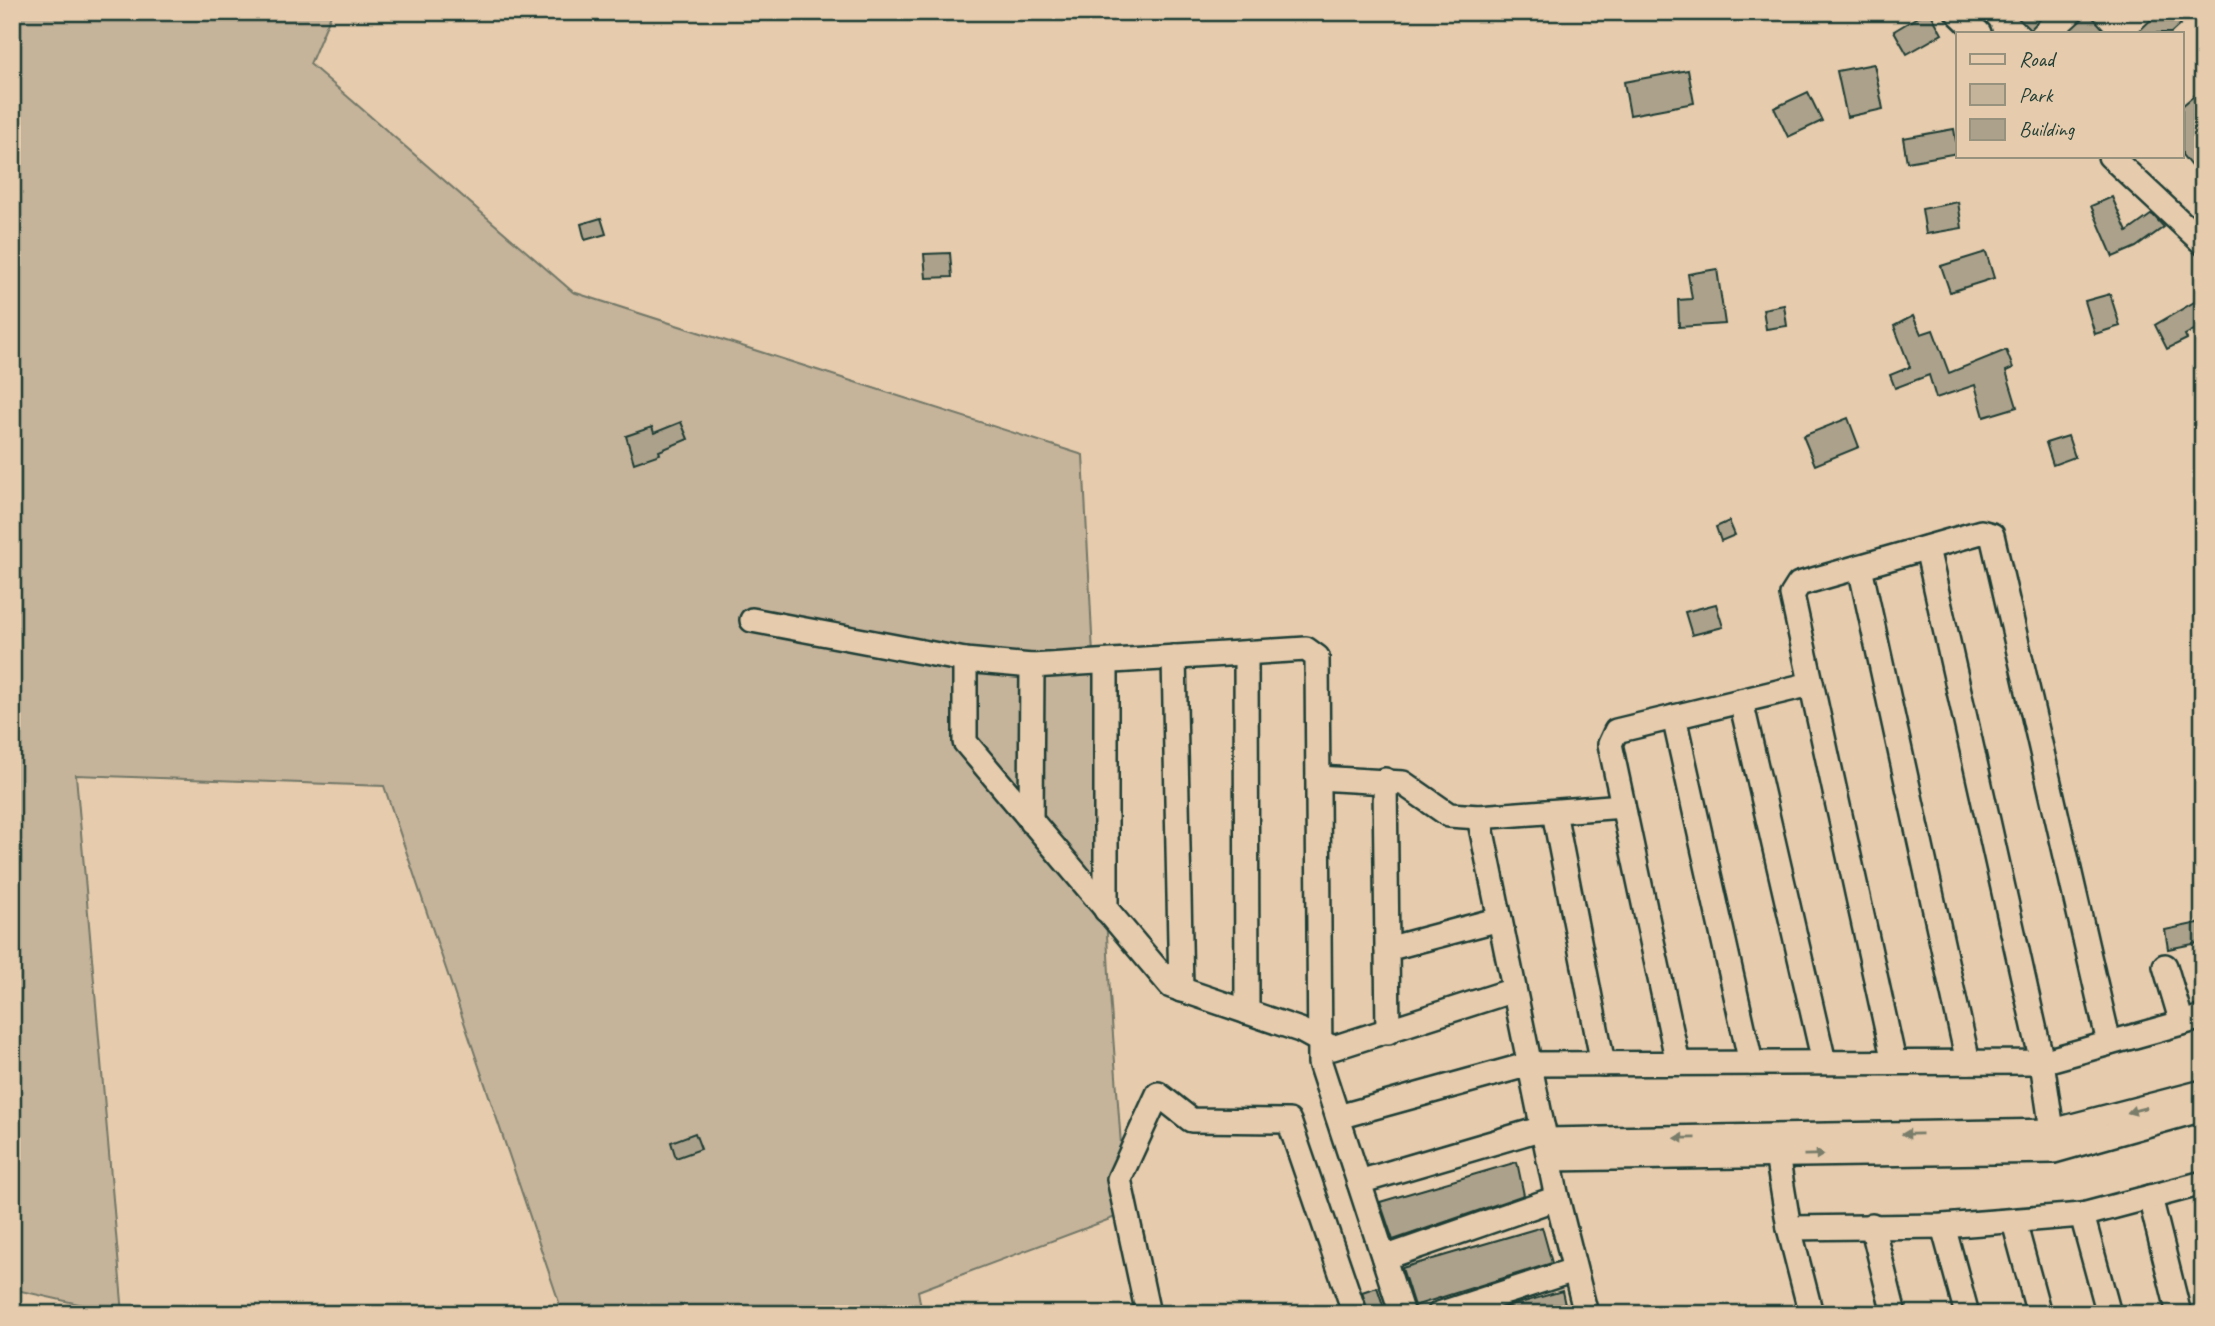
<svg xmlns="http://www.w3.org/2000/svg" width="2215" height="1326" font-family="Caveat,sans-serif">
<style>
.green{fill:#c5b39a;stroke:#727867;stroke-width:2}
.building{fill:#aca18a;stroke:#1f3d34;stroke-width:2}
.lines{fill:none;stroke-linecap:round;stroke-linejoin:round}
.minor-casing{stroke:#1f3d34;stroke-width:28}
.minor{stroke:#e6cbad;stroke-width:23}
.oneway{fill:#797d6a}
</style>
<rect width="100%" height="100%" fill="#e6cbad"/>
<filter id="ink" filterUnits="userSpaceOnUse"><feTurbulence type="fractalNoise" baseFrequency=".0143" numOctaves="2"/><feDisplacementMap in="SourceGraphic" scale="14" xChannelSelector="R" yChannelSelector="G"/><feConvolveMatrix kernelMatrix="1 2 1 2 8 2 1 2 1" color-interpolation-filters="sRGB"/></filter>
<g filter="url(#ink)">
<polygon class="green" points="12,12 332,12 310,64 573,292 1083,455 1110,994 1126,1213 918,1291 922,1314 563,1314 384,786 76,775 123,1314 12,1289"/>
<g class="building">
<polygon points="1926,12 1930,12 1942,34 1907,54 1894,31"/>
<polygon points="2012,12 2047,12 2030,30"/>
<polygon points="2159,12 2170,12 2181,24 2171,33 2137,33"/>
<polygon points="2089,13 2107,33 2067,33"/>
<polygon points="1874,64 1883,109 1847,117 1837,71"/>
<polygon points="1688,70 1694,103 1630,115 1624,82"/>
<polygon points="1808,92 1822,121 1788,137 1774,108"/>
<polygon points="2194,96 2203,107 2203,181 2182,155 2182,106"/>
<polygon points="1954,129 1958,153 1907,162 1903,138"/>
<polygon points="2112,197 2127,232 2152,214 2164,227 2136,247 2113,257 2091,206"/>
<polygon points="1958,202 1962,228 1926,234 1922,209"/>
<polygon points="601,218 606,234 585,240 581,224"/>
<polygon points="1986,252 1994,278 1950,292 1941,266"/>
<polygon points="950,253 952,277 926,278 924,254"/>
<polygon points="1717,269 1725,324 1679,327 1678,300 1692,299 1688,274"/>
<polygon points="2110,294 2120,326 2095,334 2085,301"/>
<polygon points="2203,297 2203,325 2185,335 2187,339 2167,349 2155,325"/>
<polygon points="1784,305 1787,326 1766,329 1763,309"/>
<polygon points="1913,316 1921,334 1933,330 1949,373 2006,350 2013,368 2006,371 2017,407 1984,417 1975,385 1936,398 1929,375 1895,388 1890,375 1910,367 1894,326"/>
<polygon points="1848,418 1859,447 1815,465 1803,436"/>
<polygon points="681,422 688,439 659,451 660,454 634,463 626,436 652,427 654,433"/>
<polygon points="2068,436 2075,457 2053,465 2046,443"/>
<polygon points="1729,521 1735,535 1721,541 1716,527"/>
<polygon points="1716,604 1723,627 1692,635 1685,612"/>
<polygon points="2203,922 2203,942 2168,949 2165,930"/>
<polygon points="695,1133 701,1149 676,1158 671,1142"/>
<polygon points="1517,1162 1524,1195 1393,1240 1380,1202"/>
<polygon points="1542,1227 1552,1263 1414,1306 1402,1268"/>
<polygon points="1377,1287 1386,1314 1369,1314 1362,1292"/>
<polygon points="1562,1291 1567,1314 1497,1314 1496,1310"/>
</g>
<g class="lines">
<g class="minor-casing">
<g id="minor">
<polyline points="1957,12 1979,33"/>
<polyline points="2110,156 2203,243"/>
<polyline points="1927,548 2042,1062 2054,1144"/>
<polyline points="1860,567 1968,1062"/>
<polyline points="752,620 965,660 1032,666 1306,649 1317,657 1320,1063 1402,1314"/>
<polyline points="1246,653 1247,1012"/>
<polyline points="1174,657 1181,990"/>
<polyline points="965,660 965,742 1171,986 1300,1030 1333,1048 1514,990"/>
<polyline points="1106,662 1106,910"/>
<polyline points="1741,701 1824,1062"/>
<polyline points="1674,717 1751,1063"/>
<polyline points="1318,778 1403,783 1449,815 1479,817 1623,806"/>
<polyline points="1385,780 1388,1032"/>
<polyline points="1554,812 1603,1064"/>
<polyline points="1479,817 1557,1198 1586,1314"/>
<polyline points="1031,822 1032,666"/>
<polyline points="1387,949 1500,919"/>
<polyline points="2165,966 2182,1023"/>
<polyline points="1894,1062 1792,595 1799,584 1981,532 1992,535 2109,1043"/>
<polyline points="1678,1063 1610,744 1616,731 1811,684"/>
<polyline points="1338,1117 1530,1064 2042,1062 2203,1017"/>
<polyline points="1545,1140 2053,1131 2203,1092"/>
<polyline points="1775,1143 1789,1228 1811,1314"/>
<polyline points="1549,1159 2054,1151 2203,1109"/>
<polyline points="1359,1182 1543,1128"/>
<polyline points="2150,1197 2179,1314"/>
<polyline points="2082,1215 2109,1314"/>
<polyline points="2014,1222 2039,1314"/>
<polyline points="1872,1225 1894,1314"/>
<polyline points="1943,1226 1967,1314"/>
<polyline points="1789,1228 1943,1226 2082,1215 2203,1183"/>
<polyline points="1384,1258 1557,1198"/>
<polyline points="1148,1314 1119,1179 1158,1094 1191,1120 1289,1121 1355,1314"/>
<polyline points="1439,1314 1574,1270"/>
</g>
</g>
<use href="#minor" class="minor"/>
</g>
<defs><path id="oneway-solid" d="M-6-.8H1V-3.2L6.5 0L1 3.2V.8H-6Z" transform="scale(1.75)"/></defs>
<g class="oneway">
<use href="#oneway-solid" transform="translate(2137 1110) rotate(165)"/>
<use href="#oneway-solid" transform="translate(1912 1134) rotate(179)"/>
<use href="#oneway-solid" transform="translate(1685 1138) rotate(179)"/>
<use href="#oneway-solid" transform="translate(1814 1155) rotate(-1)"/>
</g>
</g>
<rect width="2215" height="1326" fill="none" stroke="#e6cbad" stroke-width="42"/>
<rect x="21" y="21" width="2173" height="1284" fill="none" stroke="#1f3d34" stroke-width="2.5" filter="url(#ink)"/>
<rect x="1956" y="32" width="228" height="126" fill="#e6cbad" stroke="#96927d" stroke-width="2"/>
<rect x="1970" y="54" width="35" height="10" fill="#e6cbad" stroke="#96927d" stroke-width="2"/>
<text x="2019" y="66" font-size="21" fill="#1f3d34">Road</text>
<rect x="1970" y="84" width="35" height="21" fill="#c5b39a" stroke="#96927d" stroke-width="2"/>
<text x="2019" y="102" font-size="21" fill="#1f3d34">Park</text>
<rect x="1970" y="119" width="35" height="21" fill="#aca18a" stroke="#96927d" stroke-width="2"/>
<text x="2019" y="136" font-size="21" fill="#1f3d34">Building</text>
</svg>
